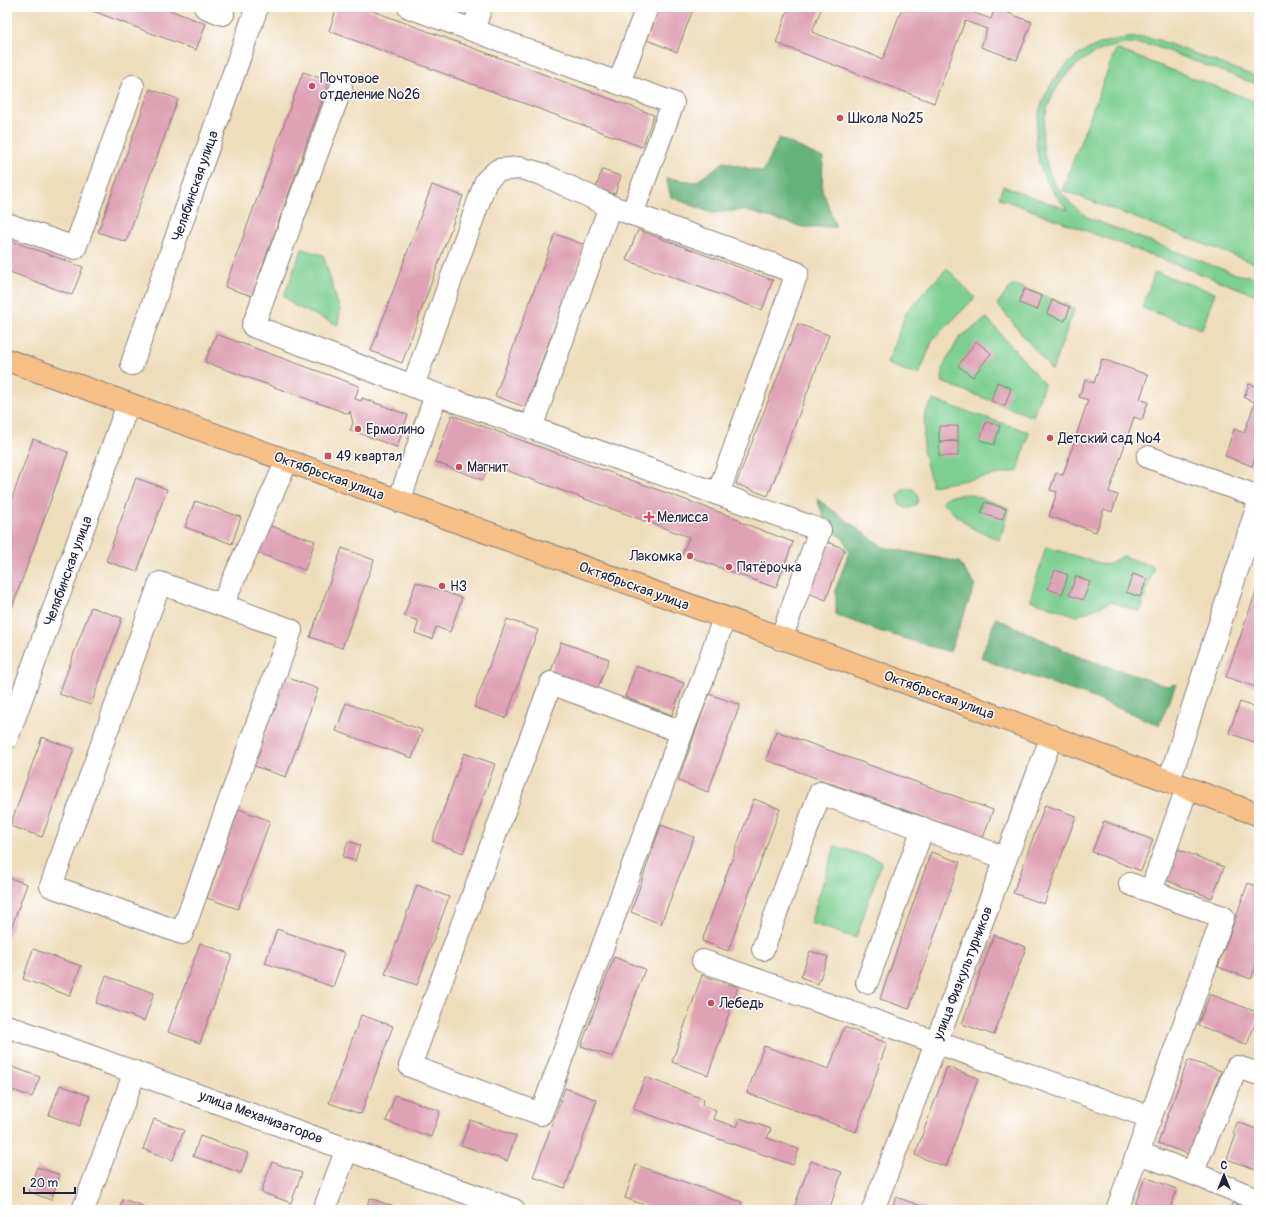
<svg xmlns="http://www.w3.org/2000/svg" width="1266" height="1217" font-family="Pangolin,sans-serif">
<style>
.green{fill:#7ccf90;stroke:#4f7866}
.forest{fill:#65b27a;stroke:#446a5a}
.building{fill:#dea2b4}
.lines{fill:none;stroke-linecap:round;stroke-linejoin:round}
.minor-casing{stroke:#88807b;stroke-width:24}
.major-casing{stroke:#88807b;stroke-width:24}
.minor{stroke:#fff;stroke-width:22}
.major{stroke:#f5bf86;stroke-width:22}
.poi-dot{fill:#d1495b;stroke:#fff;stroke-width:1.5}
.labels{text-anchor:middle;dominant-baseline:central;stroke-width:3;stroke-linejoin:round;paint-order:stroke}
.poi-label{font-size:14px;fill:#22223b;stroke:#fff;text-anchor:start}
.street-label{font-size:14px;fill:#22223b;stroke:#fff}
</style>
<rect width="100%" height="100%" fill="#fff"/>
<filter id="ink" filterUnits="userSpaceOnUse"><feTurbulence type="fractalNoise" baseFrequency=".025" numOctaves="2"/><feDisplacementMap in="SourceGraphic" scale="8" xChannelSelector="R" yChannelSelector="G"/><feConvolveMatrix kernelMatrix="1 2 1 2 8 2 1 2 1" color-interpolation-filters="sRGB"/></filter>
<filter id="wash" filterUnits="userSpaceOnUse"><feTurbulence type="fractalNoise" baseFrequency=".012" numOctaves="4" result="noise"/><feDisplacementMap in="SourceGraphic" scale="16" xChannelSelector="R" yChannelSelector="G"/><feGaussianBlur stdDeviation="0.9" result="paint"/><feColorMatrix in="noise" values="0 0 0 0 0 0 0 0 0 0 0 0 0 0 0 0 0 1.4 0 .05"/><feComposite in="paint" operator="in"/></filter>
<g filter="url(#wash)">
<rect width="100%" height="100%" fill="#edb"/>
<g class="green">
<path d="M1145 37 1156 39 1259 78V85L1154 46C1080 30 1020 107 1051 176 1059 193 1073 207 1089 218L1219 268 1239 275 1259 277V296L999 198 1003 186 1068 210C1060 200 1051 191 1045 178 1021 127 1047 63 1100 44 1115 38 1129 38 1145 37Z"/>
<polygon points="1116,49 1259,103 1259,265 1062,190"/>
<polygon points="302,249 323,255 340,311 338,325 293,305 284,296"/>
<polygon points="947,268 975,298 933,339 919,375 887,364 907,311"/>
<polygon points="1155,272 1215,293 1202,329 1142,308"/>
<polygon points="1013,284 1075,308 1052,370 997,304"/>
<polygon points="987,318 1044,384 1033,417 942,382 943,367 959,338"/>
<polygon points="933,400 1029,432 1018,471 932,486 923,450 925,413"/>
<circle cx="908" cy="498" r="10"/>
<polygon points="969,494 1009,508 1000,540 972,528 953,513 942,502 948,496"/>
<polygon points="1046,547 1106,565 1123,556 1154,567 1140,612 1111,602 1077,616 1030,600"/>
<polygon points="835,846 882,861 856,938 810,923"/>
</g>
<g class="forest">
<polygon points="779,138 823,158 822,189 836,227 803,227 743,210 711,213 671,197 666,178 696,182 724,162 763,172"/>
<polygon points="817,499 883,547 959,562 975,585 950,652 882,632 836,615 836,588 849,552 844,540 826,524"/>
<polygon points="996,618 1077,656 1167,686 1176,684 1159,725 1086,695 997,665 981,657"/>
</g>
<g id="blocks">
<g class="building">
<polygon points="82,7 162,7 206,24 196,50"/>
<polygon points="337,7 362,7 654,115 642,147 329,31"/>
<polygon points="660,7 694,7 677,52 647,40"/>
<polygon points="789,7 822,7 812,32 883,59 902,8 900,7 970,7 969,11 991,19 995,8 1032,22 1017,60 981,47 987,29 965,21 934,103 776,43"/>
<polygon points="303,72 329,81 252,296 225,287"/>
<polygon points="150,89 178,99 126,242 98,232"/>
<polygon points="602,170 621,176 615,194 596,188"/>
<polygon points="432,185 463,196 402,363 371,351"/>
<polygon points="638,230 773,280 762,310 626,260"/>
<polygon points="555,234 585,245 525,407 495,396"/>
<polygon points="7,239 83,267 72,295 7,271"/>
<polygon points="1024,289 1042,296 1037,310 1019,303"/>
<polygon points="1052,300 1070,307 1065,321 1047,314"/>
<polygon points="798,324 829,335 768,496 736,484"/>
<polygon points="216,334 359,386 355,399 361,401 362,398 408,415 397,447 350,430 353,423 350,411 349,414 205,362"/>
<polygon points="976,341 991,353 973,377 958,366"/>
<polygon points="1102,359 1148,375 1140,399 1148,402 1142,420 1134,417 1109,492 1118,495 1112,512 1104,509 1096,532 1049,516 1057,492 1050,490 1056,473 1063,475 1088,400 1079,397 1085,380 1094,383"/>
<polygon points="997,382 1011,388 1005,406 991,401"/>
<polygon points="1249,384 1259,387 1259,445 1252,466 1225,456 1234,429 1244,433 1255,402 1244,398"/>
<polygon points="452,415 741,520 740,522 793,542 776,588 682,554 689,537 489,464 483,480 435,462"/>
<polygon points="986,422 1000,426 994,445 980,440"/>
<rect x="939" y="426" width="19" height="15"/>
<polygon points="33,439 68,452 9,616 7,616 7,512"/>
<polygon points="958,441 958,456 939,456 939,442"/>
<polygon points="136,478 167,489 137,572 106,561"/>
<polygon points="195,501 241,517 232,544 185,527"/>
<polygon points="985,502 1006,509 1002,520 981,513"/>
<polygon points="265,524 315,541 305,570 255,552"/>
<polygon points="828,542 845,549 826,600 808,593"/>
<polygon points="342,548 374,560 342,648 310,637"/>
<polygon points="1055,570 1068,575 1062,594 1048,589"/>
<polygon points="1133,574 1147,579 1140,597 1126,592"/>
<polygon points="1076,576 1090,582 1083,600 1069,595"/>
<polygon points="416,582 462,598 450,632 436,627 432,639 415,633 419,621 404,616"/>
<polygon points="1259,583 1259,679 1256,687 1226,677"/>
<polygon points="91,607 122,618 91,705 59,694"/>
<polygon points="507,619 538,630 506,718 474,707"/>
<polygon points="561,642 609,659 597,691 550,674"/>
<polygon points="636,666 684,683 672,715 625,697"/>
<polygon points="286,677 318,689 286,777 254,766"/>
<polygon points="709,694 740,705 708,792 678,781"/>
<polygon points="1240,702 1259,709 1259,744 1229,733"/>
<polygon points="346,703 422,730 412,758 336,731"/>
<polygon points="776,731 993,810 983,838 766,760"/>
<polygon points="42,737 74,749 42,837 10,826"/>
<polygon points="464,753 495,764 463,853 432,841"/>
<polygon points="754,799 780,809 728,951 702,941"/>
<polygon points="1045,805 1076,816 1044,904 1013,893"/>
<polygon points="239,809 270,821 238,909 207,898"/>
<polygon points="1104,821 1153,840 1141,871 1092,852"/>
<polygon points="661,825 694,837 661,924 631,912"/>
<polygon points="348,841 360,845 355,861 343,857"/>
<polygon points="1175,848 1224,867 1212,898 1163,879"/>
<polygon points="931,852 960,862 909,1009 880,999"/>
<polygon points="7,877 27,884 7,940"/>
<polygon points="1248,883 1259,887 1259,956 1251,979 1218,967"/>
<polygon points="417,885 449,897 417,985 385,974"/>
<polygon points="277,929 345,953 333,987 265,963"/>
<polygon points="994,935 1026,947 994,1035 962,1024"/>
<polygon points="200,943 232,955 200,1043 168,1032"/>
<polygon points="33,949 81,966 70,996 23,979"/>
<polygon points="810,951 828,957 818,984 801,977"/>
<polygon points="614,957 645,969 613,1057 581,1046"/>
<polygon points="702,975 738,987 708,1075 672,1062"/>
<polygon points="106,976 154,993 144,1021 96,1003"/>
<polygon points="1210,994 1259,1013 1247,1045 1198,1025"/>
<polygon points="361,1015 393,1026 361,1114 329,1103"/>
<polygon points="844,1027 887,1043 856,1132 747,1093 764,1046 829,1069"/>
<polygon points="1188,1060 1221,1071 1191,1155 1158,1143"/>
<polygon points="7,1065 40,1077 32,1097 7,1088"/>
<polygon points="947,1067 978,1078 946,1167 915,1155"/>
<polygon points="645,1077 704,1099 702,1105 716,1110 713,1119 737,1127 740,1118 771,1129 767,1138 799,1149 793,1165 633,1109"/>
<polygon points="60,1085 90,1096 79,1126 49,1115"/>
<polygon points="565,1088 597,1100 565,1188 533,1177"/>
<polygon points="395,1095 440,1111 431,1137 386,1121"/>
<polygon points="154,1119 184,1130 173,1160 143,1149"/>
<polygon points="470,1120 516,1136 507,1161 461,1145"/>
<polygon points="1237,1122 1256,1129 1255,1133 1259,1135 1257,1144 1259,1144 1259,1171 1227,1159 1236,1135 1233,1134"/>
<polygon points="200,1136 248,1153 241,1173 193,1156"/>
<polygon points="811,1161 842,1172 829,1210 793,1210"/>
<polygon points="272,1162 302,1173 291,1203 261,1192"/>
<polygon points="636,1165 742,1202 740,1210 659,1210 625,1198"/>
<polygon points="37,1167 60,1175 51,1200 28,1191"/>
<polygon points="1145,1177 1177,1189 1170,1210 1133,1210"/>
<polygon points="896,1197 927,1208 926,1210 891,1210"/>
<polygon points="370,1198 400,1209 399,1210 365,1210"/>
<polygon points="123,1199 146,1207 145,1210 119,1210"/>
<polygon points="1232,1203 1252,1210 1230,1210"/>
<polygon points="21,1205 34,1210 19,1210"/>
</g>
</g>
</g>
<g filter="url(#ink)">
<use href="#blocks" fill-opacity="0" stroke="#88807b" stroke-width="1"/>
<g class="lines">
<g class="minor-casing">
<g id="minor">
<polyline points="205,7 223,14"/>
<polyline points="409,7 673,103 632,214"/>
<polyline points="473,30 481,7"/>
<polyline points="619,83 647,7"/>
<polyline points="341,88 253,326 413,386 820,530 781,639"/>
<polyline points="7,224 75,248 133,86"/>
<polyline points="132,364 257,7"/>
<polyline points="413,386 486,181 498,170 520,168 542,174 610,206"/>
<polyline points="531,428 610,206 797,273 718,494"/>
<polyline points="1148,457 1259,497"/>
<polyline points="399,501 436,395"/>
<polygon points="160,583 291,630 182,933 51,886"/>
<polyline points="222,605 287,461"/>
<polyline points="682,732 551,683 410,1066 541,1114 682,732 702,681 724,618"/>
<polyline points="7,738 128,404"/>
<polyline points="1169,781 1259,502"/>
<polyline points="1151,891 1187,788"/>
<polyline points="763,949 820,793 1006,858"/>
<polyline points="703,961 1150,1117"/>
<polyline points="867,982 923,828"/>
<polyline points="7,1026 514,1210"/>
<polyline points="1139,1153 1192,1173 1237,1067 1259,1074"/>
<polyline points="1192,1173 1259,1200"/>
<polyline points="83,1210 135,1072"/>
<polyline points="324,1210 347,1149"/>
<polyline points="873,1210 1052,736"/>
<polyline points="1117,1210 1223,917 1130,884"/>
</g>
</g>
<g class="major-casing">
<polyline id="major" points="7,360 954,700 1259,815"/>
</g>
<use href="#minor" class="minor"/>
<use href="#major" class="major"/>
</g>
</g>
<g class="poi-dot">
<circle cx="312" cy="86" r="4"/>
<circle cx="840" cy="118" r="4"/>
<circle cx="358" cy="429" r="4"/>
<circle cx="1050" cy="438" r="4"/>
<rect x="324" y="452" width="8" height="8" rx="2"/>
<circle cx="459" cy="467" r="4"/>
<path d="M647 511h4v4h4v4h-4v4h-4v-4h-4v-4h4z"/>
<circle cx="690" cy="556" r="4"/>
<circle cx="729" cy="567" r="4"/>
<circle cx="442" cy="586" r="4"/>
<circle cx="711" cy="1003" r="4"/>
</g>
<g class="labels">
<g class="poi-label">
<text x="320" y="78">Почтовое<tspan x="320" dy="16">отделение №26</tspan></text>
<text x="848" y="118">Школа №25</text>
<text x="366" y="429">Ермолино</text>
<text x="1058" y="438">Детский сад №4</text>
<text x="336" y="456">49 квартал</text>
<text x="467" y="467">Магнит</text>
<text x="657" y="517">Мелисса</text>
<text x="682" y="556" text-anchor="end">Лакомка</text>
<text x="737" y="567">Пятёрочка</text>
<text x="450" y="586">НЗ</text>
<text x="719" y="1003">Лебедь</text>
</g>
<g class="street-label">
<text transform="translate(195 186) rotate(-71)">Челябинская улица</text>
<text transform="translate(329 476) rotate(20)">Октябрьская улица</text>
<text transform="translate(68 571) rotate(-70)">Челябинская улица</text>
<text transform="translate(634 586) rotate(20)">Октябрьская улица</text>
<text transform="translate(939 695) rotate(20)">Октябрьская улица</text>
<text transform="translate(963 973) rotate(-69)">улица Физкультурников</text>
<text transform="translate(261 1117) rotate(20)">улица Механизаторов</text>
</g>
</g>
<rect width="1266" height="1217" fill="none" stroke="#fff" stroke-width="24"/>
<g transform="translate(1224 1175)" stroke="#ffffff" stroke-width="3" paint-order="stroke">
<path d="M0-3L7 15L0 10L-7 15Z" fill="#22223b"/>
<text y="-6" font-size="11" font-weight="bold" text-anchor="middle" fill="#22223b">С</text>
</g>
<path d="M24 1187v6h51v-6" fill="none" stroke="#22223b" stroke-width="2"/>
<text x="30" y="1187" font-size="12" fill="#22223b" stroke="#ffffff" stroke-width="3" paint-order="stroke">20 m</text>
</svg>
